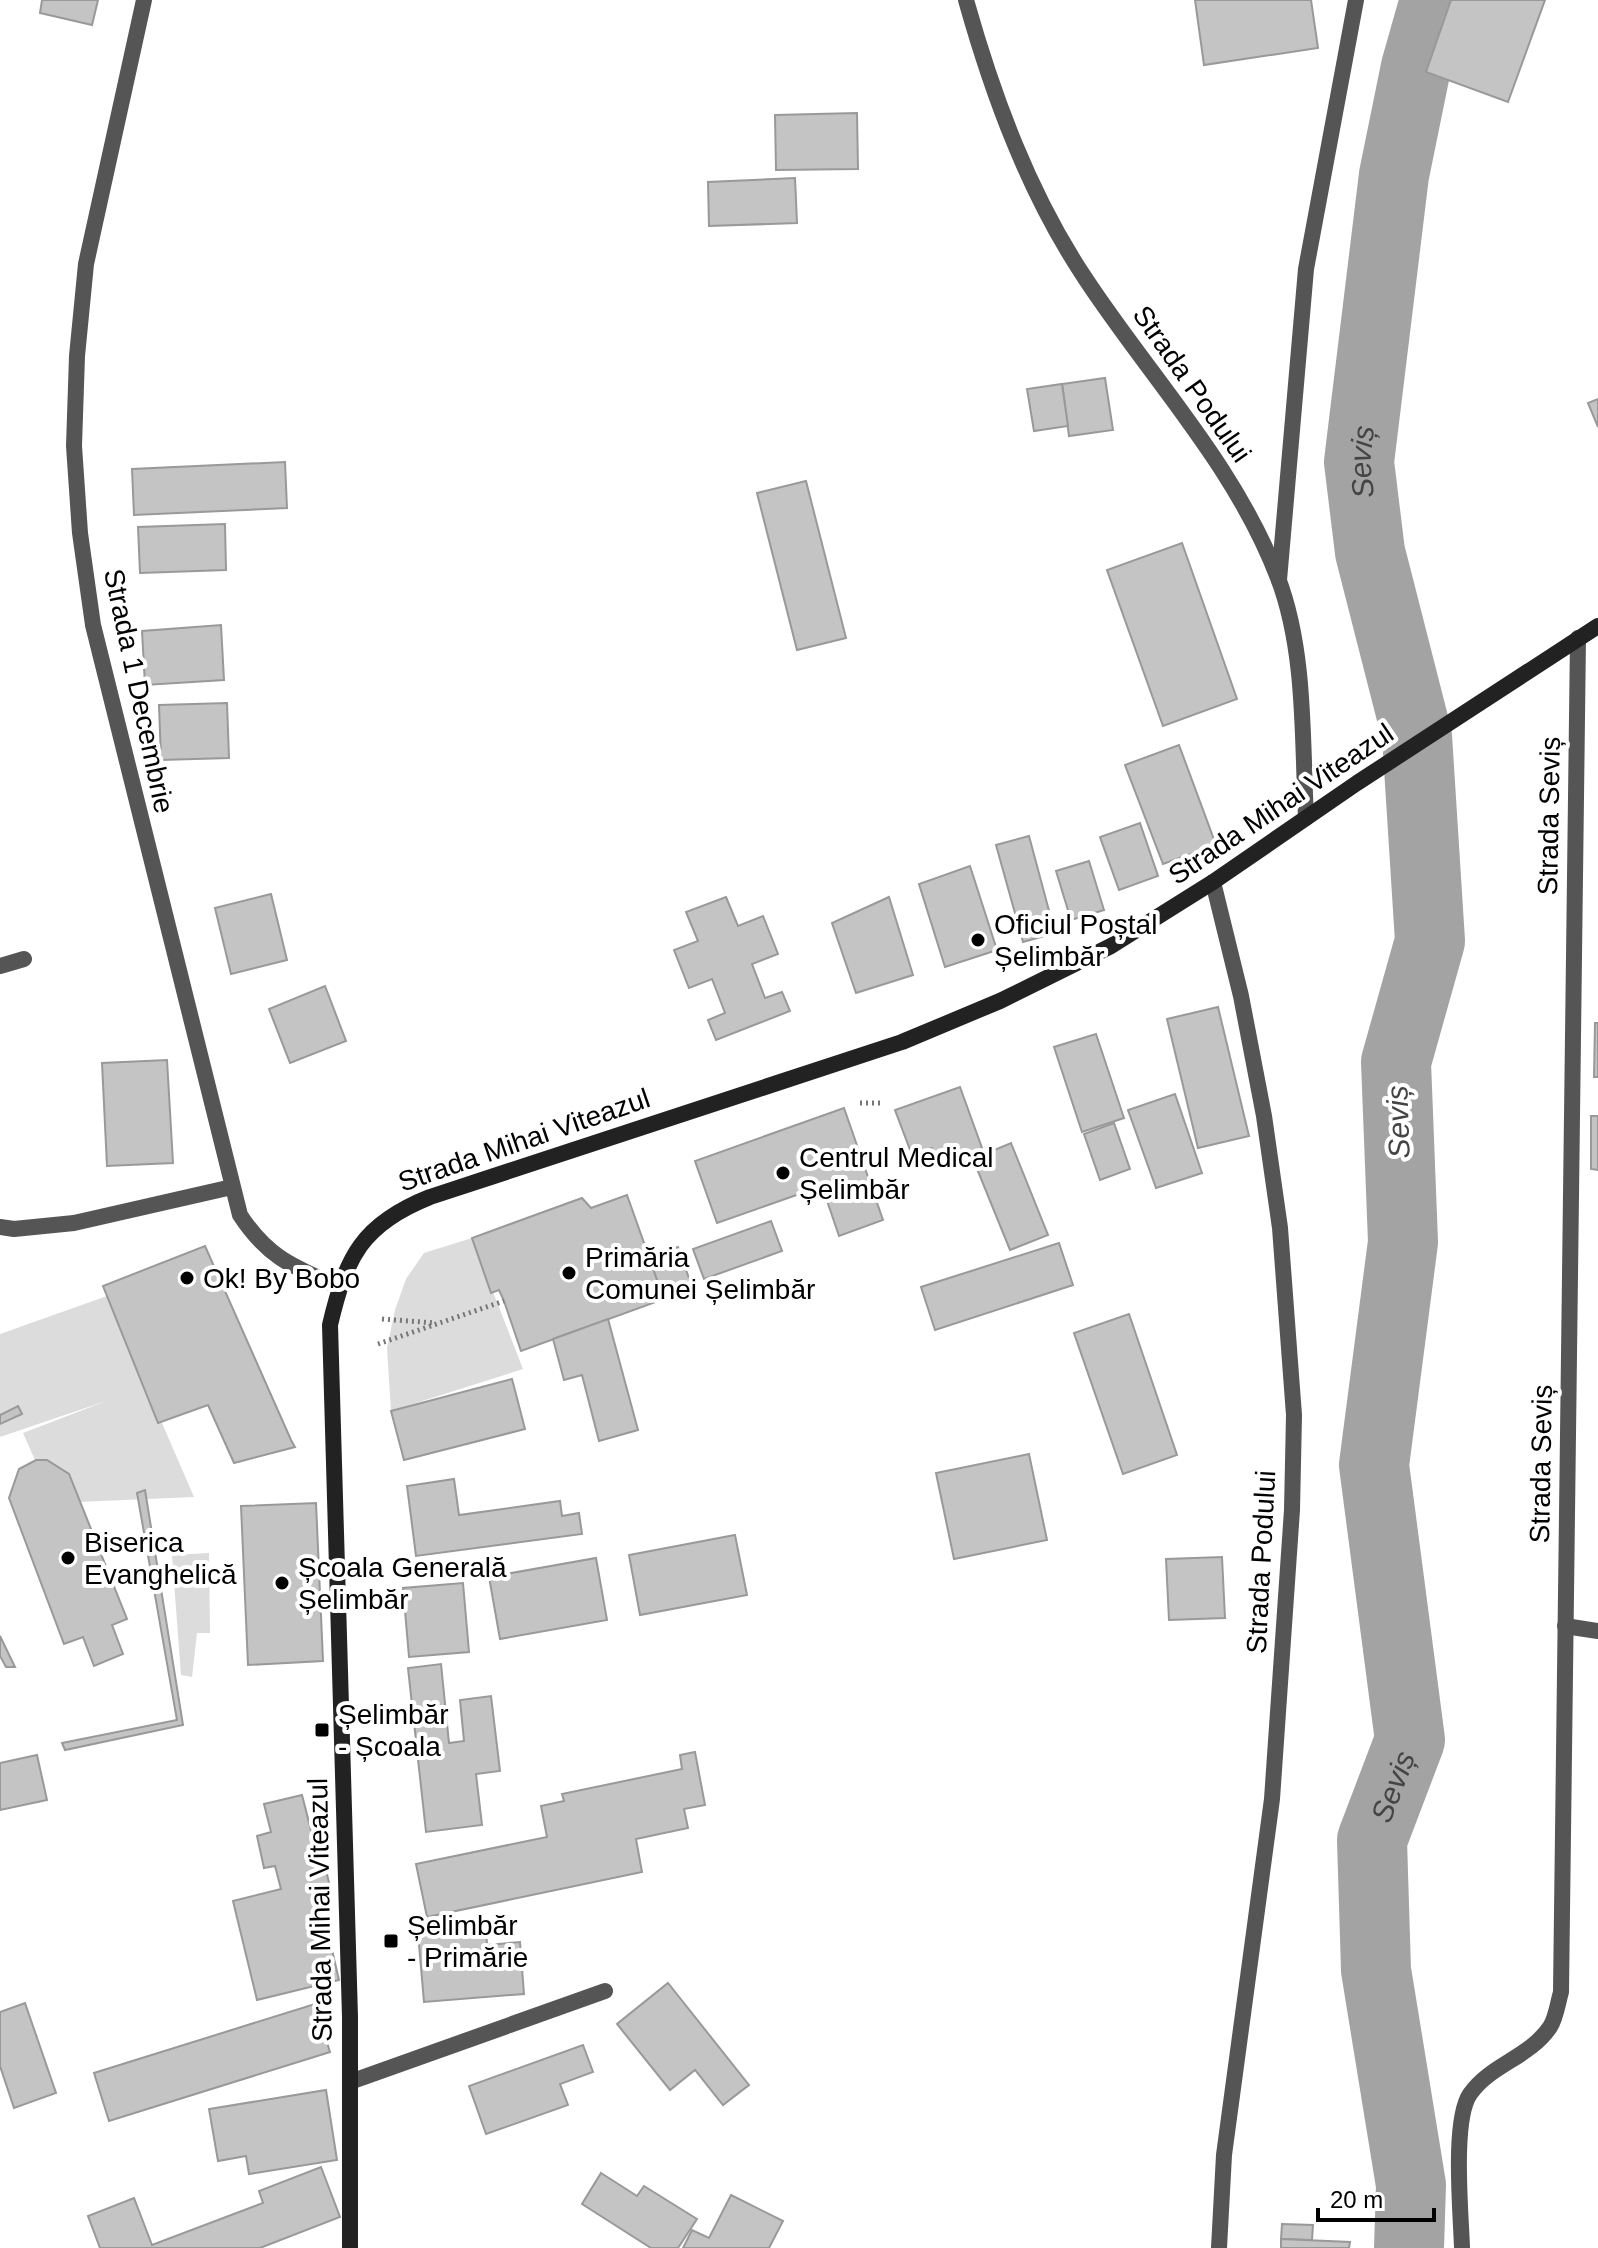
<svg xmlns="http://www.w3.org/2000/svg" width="1598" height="2248" font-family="Helvetica,sans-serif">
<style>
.green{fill:#dcdcdc}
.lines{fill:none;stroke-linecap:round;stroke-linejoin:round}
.river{stroke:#a3a3a3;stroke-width:70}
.building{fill:#c4c4c4;stroke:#999;stroke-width:2}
.path{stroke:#777;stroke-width:5;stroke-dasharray:2 4;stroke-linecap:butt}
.service{stroke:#555;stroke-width:16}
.minor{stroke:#555;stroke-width:16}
.tertiary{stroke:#555;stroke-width:16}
.secondary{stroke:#222;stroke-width:16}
.poi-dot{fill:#000;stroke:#fff;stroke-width:3}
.labels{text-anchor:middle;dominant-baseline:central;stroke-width:8;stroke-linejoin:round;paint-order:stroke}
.street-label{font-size:28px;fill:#000;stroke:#fff}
.poi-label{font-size:28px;fill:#000;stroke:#fff;text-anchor:start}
.water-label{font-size:30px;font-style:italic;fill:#444;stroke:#fff}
</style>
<rect width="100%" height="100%" fill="#fff"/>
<g class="green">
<polygon points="472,1238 523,1369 391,1411 387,1348 395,1310 406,1279 424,1253"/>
<polygon points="107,1296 194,1497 54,1503 23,1433 106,1401 0,1437 0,1334"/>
<polygon points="209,1553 210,1633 197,1633 192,1677 181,1675 172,1555"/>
</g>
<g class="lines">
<path class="river" id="s1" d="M1409 2248 1411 2185 1376 1970 1372 1840 1410 1740 1374 1465 1403 1242 1396 1062 1430 941 1417 736 1370 552 1359 462 1394 175 1416 67 1435 0"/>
</g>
<g class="building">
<polygon points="42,0 98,0 92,25 40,13"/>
<polygon points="1195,0 1311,0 1318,48 1204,65"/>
<polygon points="1451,0 1545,0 1508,102 1426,72"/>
<polygon points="857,113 858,169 776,170 775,115"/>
<polygon points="795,178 797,223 709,226 708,182"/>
<polygon points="1105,378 1113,430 1069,436 1062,384"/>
<polygon points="1062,384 1068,426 1034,431 1027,389"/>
<polygon points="1598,399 1598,427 1588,403"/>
<polygon points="285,462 287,508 134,515 132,469"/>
<polygon points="806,481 846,638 797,650 757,493"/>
<polygon points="225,524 226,570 140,573 138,527"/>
<polygon points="1182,543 1237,699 1163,726 1107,570"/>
<polygon points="221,625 224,680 145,685 142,631"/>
<polygon points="227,703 229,758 161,760 159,705"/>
<polygon points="1179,745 1216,845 1163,864 1125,765"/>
<polygon points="1140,823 1158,876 1119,890 1100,837"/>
<polygon points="1029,836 1055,933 1023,942 996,845"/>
<polygon points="1089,861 1104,910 1071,920 1056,871"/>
<polygon points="970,866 997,950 945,967 919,884"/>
<polygon points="271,894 287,960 231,974 215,908"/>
<polygon points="726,897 738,926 763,916 778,954 752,964 765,998 782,992 790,1011 716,1040 708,1020 725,1013 712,979 689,988 674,950 698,941 686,912"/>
<polygon points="889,897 913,975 856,993 832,923"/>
<polygon points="325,986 346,1041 290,1063 269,1009"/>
<polygon points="1218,1007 1249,1136 1198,1148 1167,1019"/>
<polygon points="1595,1023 1598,1023 1598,1077 1594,1077"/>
<polygon points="1096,1034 1124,1118 1082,1132 1054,1047"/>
<polygon points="167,1060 173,1163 107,1166 102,1063"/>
<polygon points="960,1087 982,1148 938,1164 932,1148 912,1155 895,1110"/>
<polygon points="1175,1094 1202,1173 1156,1188 1128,1110"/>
<polygon points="844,1108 883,1220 839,1236 822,1186 717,1223 695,1161"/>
<polygon points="1591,1116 1598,1116 1598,1170 1591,1169"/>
<polygon points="1114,1123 1130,1169 1100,1180 1084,1134"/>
<polygon points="1011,1143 1048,1235 1010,1250 973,1159"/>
<polygon points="627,1195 664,1299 521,1351 504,1301 499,1290 491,1293 472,1238 582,1198 591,1208"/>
<polygon points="771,1221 782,1251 704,1279 693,1249"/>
<polygon points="1059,1243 1073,1285 935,1330 921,1287"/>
<polygon points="205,1246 291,1440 295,1447 234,1463 208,1405 158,1423 103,1286"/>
<polygon points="678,1247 691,1284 662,1294 649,1257"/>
<polygon points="1129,1314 1177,1455 1123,1474 1074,1333"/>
<polygon points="608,1319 638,1430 599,1441 582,1375 564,1380 553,1339"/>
<polygon points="512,1379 525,1429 404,1460 391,1411"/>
<polygon points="18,1406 22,1414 0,1424 0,1415"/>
<polygon points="1029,1454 1047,1540 954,1559 936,1473"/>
<polygon points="36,1460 47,1460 69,1474 127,1619 112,1625 123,1654 94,1666 83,1637 64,1644 9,1498 19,1469"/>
<polygon points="454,1479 459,1515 560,1501 562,1516 579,1513 582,1534 416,1556 407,1486"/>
<polygon points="145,1490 183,1725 65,1750 62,1743 177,1720 137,1493"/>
<polygon points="316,1503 323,1661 248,1665 241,1506"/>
<polygon points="735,1535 747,1595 640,1615 629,1555"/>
<polygon points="1222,1557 1225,1618 1169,1620 1166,1559"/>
<polygon points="596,1558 607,1620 500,1639 489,1577"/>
<polygon points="463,1583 469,1652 409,1657 403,1588"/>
<polygon points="0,1636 15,1667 6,1667 0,1656"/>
<polygon points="441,1664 449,1743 464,1741 460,1700 491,1696 500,1771 476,1774 482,1825 426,1832 408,1668"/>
<polygon points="695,1752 705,1805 684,1809 688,1828 636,1839 642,1872 427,1917 416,1864 547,1837 541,1806 564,1801 562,1794 682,1769 680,1755"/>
<polygon points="37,1755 47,1800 0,1810 0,1763"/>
<polygon points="302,1795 318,1858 323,1857 330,1887 318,1890 339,1980 257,2000 233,1901 281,1889 275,1866 264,1868 257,1836 271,1832 264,1804"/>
<polygon points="486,1927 487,1945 520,1942 524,1994 424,2002 418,1933"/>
<polygon points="668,1983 749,2085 723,2105 695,2070 670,2090 617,2024"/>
<polygon points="25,2003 56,2093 14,2108 0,2066 0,2012"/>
<polygon points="315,2004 330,2052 109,2121 94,2073"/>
<polygon points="583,2045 593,2072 560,2084 568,2105 486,2134 469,2086"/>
<polygon points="326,2090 337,2160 249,2174 246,2156 218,2161 209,2109"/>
<polygon points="321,2167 340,2217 260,2248 100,2248 88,2216 134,2198 152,2245 263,2203 259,2191"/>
<polygon points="601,2173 637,2196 644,2186 697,2219 678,2248 651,2248 582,2204"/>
<polygon points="731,2195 783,2221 769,2248 683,2248 692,2230 709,2238"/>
<polygon points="1282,2224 1313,2225 1312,2240 1281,2239"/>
<polygon points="1281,2239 1350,2242 1349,2248 1281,2248"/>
</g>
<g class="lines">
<g class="path">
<polyline points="860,1103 882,1103"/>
<polyline points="382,1319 435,1323"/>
<polyline points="378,1344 504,1301"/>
</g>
<g class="service">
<polyline points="1279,580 1306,269 1356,0"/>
<polyline points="0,1227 14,1229 74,1223 232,1187"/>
<polyline points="350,2082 605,1991"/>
</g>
<g class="minor">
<path d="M966 0C993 96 1029 194 1085 278 1150 377 1235 465 1278 578 1306 651 1302 740 1306 818"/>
<polyline points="1213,882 1241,996 1264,1116 1280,1228 1294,1415 1292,1510 1272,1799 1224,2155 1219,2248"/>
<polyline points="0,966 24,959"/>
<polyline points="1565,1626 1598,1631"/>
<path d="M1462 2248C1461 2214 1452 2120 1470 2094 1491 2064 1529 2058 1550 2027 1556 2018 1558 2002 1561 1992L1578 638"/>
</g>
<path class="tertiary" d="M144 0 86 264 77 356 74 446 80 533 93 625 240 1215C268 1258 294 1267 339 1287"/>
<path class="secondary" d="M350 2248V2017L330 1325C346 1257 362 1224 430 1197L902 1042 1000 1001 1111 946 1213 882 1357 783 1598 626"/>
</g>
<g class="poi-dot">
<circle cx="978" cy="940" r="8"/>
<circle cx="783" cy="1173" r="8"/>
<circle cx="569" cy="1273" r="8"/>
<circle cx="187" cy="1278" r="8"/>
<circle cx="68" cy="1558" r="8"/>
<circle cx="282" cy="1583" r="8"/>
<rect x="314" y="1722" width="16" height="16" rx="4"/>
<rect x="383" y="1933" width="16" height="16" rx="4"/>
</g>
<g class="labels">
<g class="street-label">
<text transform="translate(1192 384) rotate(55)">Strada Podului</text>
<text transform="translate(139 691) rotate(78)">Strada 1 Decembrie</text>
<text transform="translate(1281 804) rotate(-34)">Strada Mihai Viteazul</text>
<text transform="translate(1549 816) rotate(-89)">Strada Seviș</text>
<text transform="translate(524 1140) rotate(-19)">Strada Mihai Viteazul</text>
<text transform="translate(1541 1464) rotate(-89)">Strada Seviș</text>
<text transform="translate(1261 1562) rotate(-87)">Strada Podului</text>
<text transform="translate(320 1910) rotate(-91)">Strada Mihai Viteazul</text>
</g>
<g class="poi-label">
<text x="994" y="924">Oficiul Poștal<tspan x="994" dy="32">Șelimbăr</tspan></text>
<text x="799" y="1157">Centrul Medical<tspan x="799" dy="32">Șelimbăr</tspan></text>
<text x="585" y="1257">Primăria<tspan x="585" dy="32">Comunei Șelimbăr</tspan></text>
<text x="203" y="1278">Ok! By Bobo</text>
<text x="84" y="1542">Biserica<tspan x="84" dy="32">Evanghelică</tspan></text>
<text x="298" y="1567">Școala Generală<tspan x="298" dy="32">Șelimbăr</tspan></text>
<text x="338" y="1714">Șelimbăr<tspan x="338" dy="32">- Școala</tspan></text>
<text x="407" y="1925">Șelimbăr<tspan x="407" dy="32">- Primărie</tspan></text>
</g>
<g class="water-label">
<text stroke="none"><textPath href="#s1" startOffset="1812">Seviș</textPath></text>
<text transform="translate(1398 1122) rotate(-92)">Seviș</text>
<text stroke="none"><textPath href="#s1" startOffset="468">Seviș</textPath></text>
</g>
</g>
<path d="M1318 2208v12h116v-12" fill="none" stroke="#000000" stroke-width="4"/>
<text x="1330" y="2208" font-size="24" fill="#000000" stroke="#ffffff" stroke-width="6" paint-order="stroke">20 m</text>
</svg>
